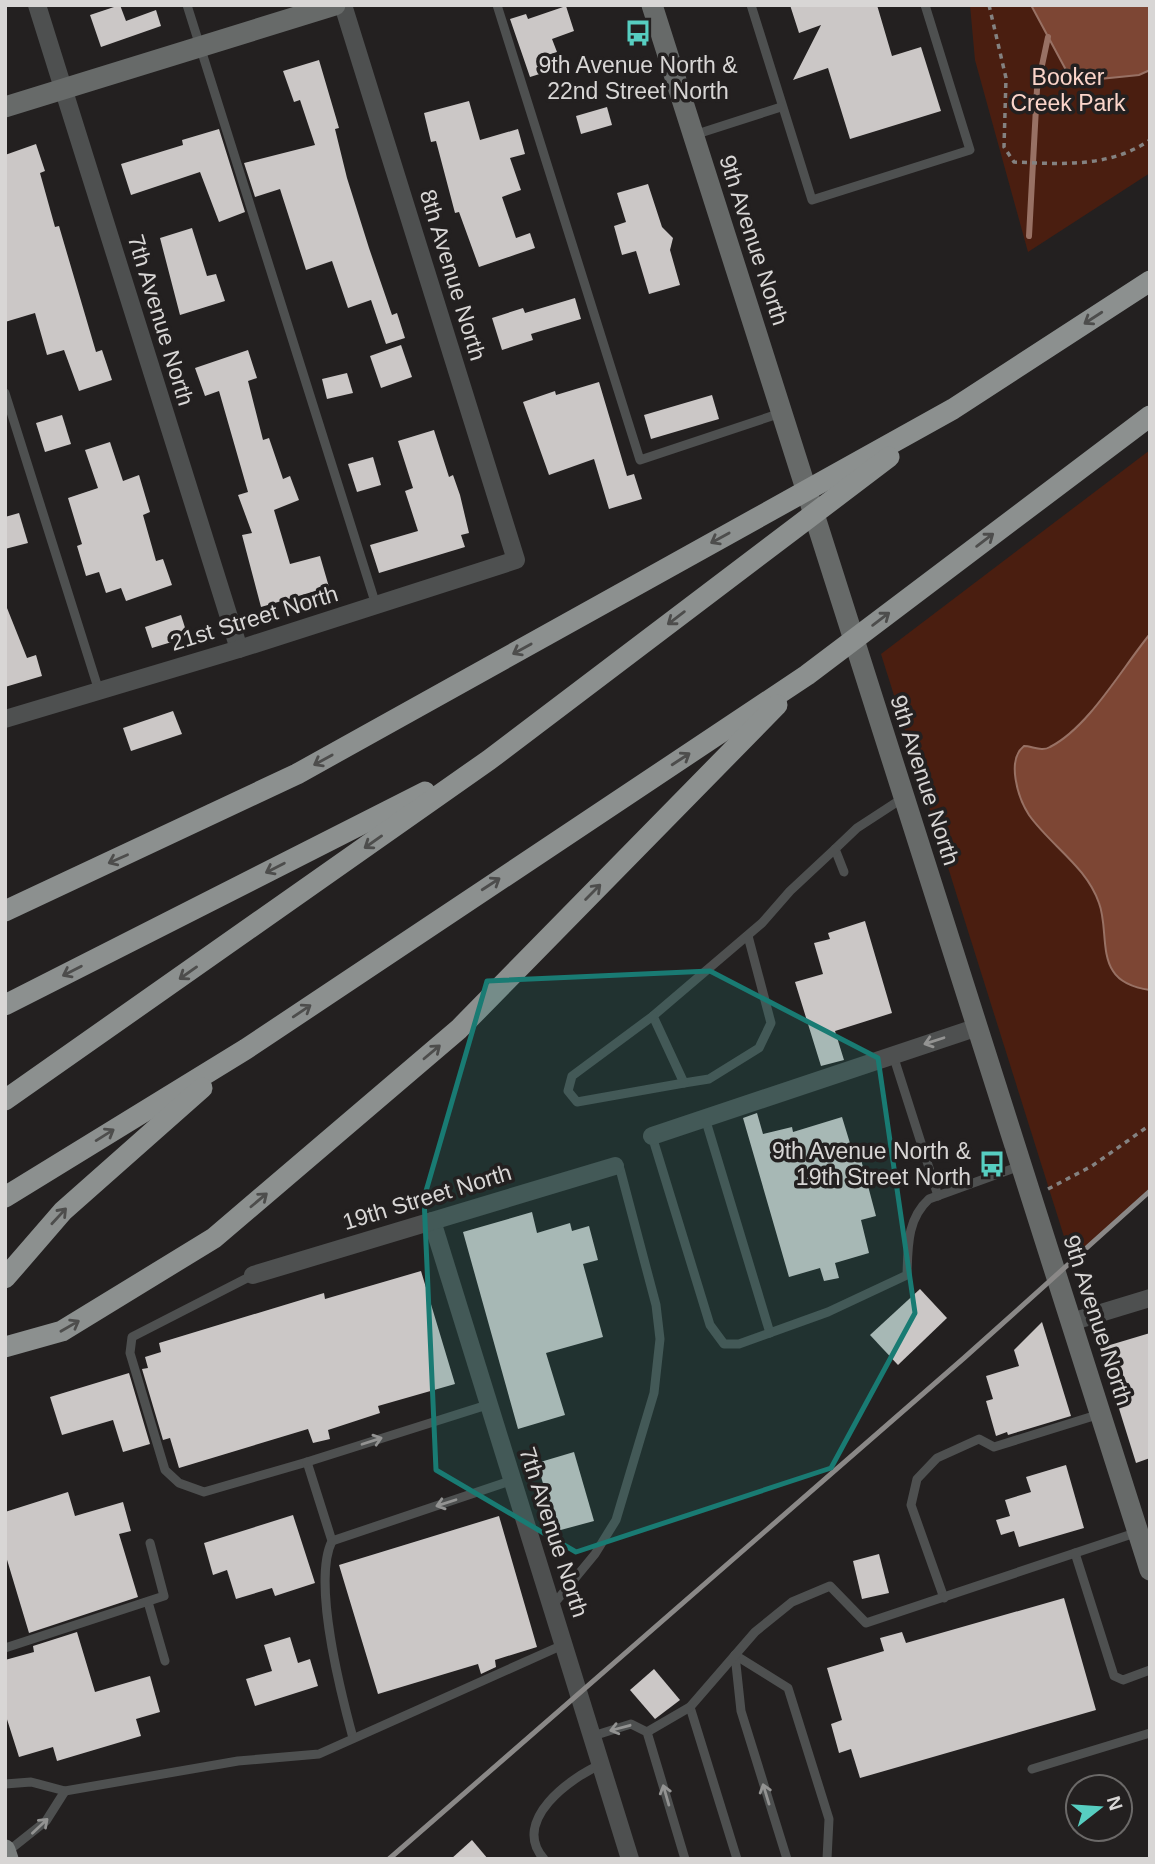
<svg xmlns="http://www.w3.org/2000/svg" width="1155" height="1864" font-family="Helvetica,sans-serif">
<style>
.green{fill:#4a1e10}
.water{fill:#7d4634;stroke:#987164;stroke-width:2}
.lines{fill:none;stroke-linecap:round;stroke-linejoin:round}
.stream{stroke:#987164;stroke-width:6}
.building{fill:#cbc7c6}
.path{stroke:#848281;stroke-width:3.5;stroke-dasharray:5 5;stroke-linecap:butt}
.lane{stroke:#4e5050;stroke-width:9}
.street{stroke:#4e5050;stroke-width:18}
.secondary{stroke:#676a69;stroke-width:21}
.primary{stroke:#7a7e7d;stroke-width:21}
.highway{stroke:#8c908f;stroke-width:21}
.rail{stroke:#8a8887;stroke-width:5}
.oneway{stroke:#4d4d4c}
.oneway2{stroke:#939392}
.marked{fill:#197b73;fill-opacity:0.2;stroke:#197b73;stroke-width:5;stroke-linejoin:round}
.labels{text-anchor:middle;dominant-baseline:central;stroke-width:7;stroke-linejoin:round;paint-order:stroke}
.poi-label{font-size:23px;fill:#d8d6d5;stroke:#232020}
.park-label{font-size:23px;fill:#fbd5ca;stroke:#232020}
.street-label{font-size:23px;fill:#d8d6d5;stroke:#232020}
</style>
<rect width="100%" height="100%" fill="#232020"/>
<g class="green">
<polygon points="970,5 1150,5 1150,173 1028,252 975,60"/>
<polygon points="1150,450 1150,1191 1072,1262 881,654"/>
</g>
<g class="water">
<polygon points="1031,5 1150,5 1150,70 1139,75 1080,81 1066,70"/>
<path d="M1150 634V990C1136 988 1121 984 1113 971 1101 953 1107 924 1099 903 1086 866 1051 846 1029 815 1018 798 1006 760 1024 746 1032 746 1042 752 1050 747 1089 727 1122 668 1150 634Z"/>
</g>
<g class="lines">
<polyline class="stream" points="1029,236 1037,89 1048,37"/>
</g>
<g class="building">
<polygon points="120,5 126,21 156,10 161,26 101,47 90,15"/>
<polygon points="790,5 877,5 892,56 921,47 941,111 850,139 828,68 793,80 821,25 799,33"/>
<polygon points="566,6 574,31 552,39 557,52 541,57 546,72 530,77 510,19 526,14 528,19"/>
<polygon points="319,60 339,128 335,129 347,178 369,248 392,315 397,313 405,338 386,344 371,300 348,308 332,261 306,270 280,189 255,197 244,163 315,145 300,100 294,102 283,71"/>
<polygon points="469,101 480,140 518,129 525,154 510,158 521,190 502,197 516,238 530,233 535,248 479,267 459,212 455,213 436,141 431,142 424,113"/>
<polygon points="607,107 612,125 581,134 576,116"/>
<polygon points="219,129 245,212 219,222 200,172 131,195 121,164 183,145 182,140"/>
<polygon points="36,144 45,171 40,173 55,227 59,226 96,352 102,350 112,380 79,391 64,350 47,355 35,313 5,322 5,155"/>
<polygon points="648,184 662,227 673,238 670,250 680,285 649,294 636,251 622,255 614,226 626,222 617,193"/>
<polygon points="192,228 207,276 216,274 225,301 180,315 160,238"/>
<polygon points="575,298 581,319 531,334 533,340 502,350 492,318 523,308 525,313"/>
<polygon points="401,345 412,377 381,388 370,356"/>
<polygon points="248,350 257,378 248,381 263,440 269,438 283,479 290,476 299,500 274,510 290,564 320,556 329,587 261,607 242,535 252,533 238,495 248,492 219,391 205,396 195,368"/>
<polygon points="347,373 353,393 327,399 322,379"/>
<polygon points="599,382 627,476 634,474 642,499 609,509 594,459 549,475 523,402 555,391 556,395"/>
<polygon points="712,395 719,419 651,439 644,415"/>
<polygon points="62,415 71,444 45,452 36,423"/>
<polygon points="434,430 449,477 453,475 460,495 469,533 461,535 465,547 379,573 370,545 418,531 405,491 413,488 398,441"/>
<polygon points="110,442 123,481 139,475 150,512 143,515 156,561 163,559 172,585 126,601 121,588 106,593 99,572 86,576 77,546 82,544 68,498 98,488 85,450"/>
<polygon points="373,457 381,485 357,492 348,464"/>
<polygon points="19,513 28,543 5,549 5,517"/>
<polygon points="5,603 27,658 36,655 42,676 5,687"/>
<polygon points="181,615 188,637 152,648 145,627"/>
<polygon points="173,711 182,734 131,751 123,728"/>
<polygon points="865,921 892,1013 835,1031 844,1060 821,1066 795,982 823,974 814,943 830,939 828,933"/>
<polygon points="757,1113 763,1134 792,1127 793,1132 842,1117 853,1153 859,1152 876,1216 861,1220 869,1253 835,1263 839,1278 824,1281 820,1268 789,1277 743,1118"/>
<polygon points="532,1212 537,1233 570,1223 572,1231 589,1226 598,1260 583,1264 603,1337 546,1353 565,1415 518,1429 463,1232"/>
<polygon points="421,1271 455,1384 378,1406 380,1413 328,1430 330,1439 313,1443 308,1429 179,1468 170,1438 163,1440 142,1369 148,1368 145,1357 161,1352 159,1343 324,1293 325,1299"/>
<polygon points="920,1289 947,1318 898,1365 870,1335"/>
<polygon points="1042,1322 1071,1416 1008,1435 1007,1432 996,1436 986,1401 993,1399 986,1376 1019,1366 1014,1350"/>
<polygon points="1150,1333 1150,1458 1136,1463 1100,1348"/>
<polygon points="129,1373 150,1444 123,1452 113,1420 62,1435 50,1397"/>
<polygon points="574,1452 594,1521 557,1531 537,1463"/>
<polygon points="1066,1465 1084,1528 1019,1547 1014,1531 1001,1535 996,1520 1010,1516 1005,1500 1031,1492 1026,1477"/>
<polygon points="68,1492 75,1516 123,1502 131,1531 119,1534 138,1597 29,1633 5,1553 5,1512"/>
<polygon points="293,1515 315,1583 275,1596 272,1588 236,1599 227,1570 213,1575 204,1543"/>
<polygon points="499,1516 537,1647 495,1660 496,1667 481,1674 478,1664 378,1694 339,1565"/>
<polygon points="879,1554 889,1593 862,1599 853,1561"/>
<polygon points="1064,1598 1096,1710 860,1778 851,1749 839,1753 831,1724 842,1720 827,1668 884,1651 880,1638 902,1632 906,1643"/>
<polygon points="77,1632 95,1692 150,1676 160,1712 136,1719 141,1736 57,1761 53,1747 19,1757 5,1713 5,1660 34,1652 33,1646"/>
<polygon points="290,1637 298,1663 310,1659 318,1686 255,1706 246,1679 272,1671 264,1645"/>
<polygon points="654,1669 680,1700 655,1719 630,1690"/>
<polygon points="472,1840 488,1859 451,1859"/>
</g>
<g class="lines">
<g class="path">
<path d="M989 5 1006 78 1004 147 1014 162C1061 164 1109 168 1150 140"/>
<polyline points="1048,1189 1092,1166 1150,1125"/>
</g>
<g class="lane">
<polyline points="187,5 376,605"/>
<polyline points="497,5 640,460 781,413"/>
<polyline points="751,5 812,200 970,150 925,5"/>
<polyline points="694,135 781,107"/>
<polyline points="5,393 99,691"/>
<polyline points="844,872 835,849 857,828 903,798"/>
<polyline points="748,936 771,1023 759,1048 709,1079 684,1083 653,1016 762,923 790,891 835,849"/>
<polyline points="653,1016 572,1076 568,1091 577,1102 684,1083"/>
<polyline points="893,1055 938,1196"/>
<polyline points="705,1118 770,1333"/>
<path d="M652 1136 710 1325 724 1344H739L828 1312 907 1275C908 1246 907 1219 929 1199L1020 1166"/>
<path d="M253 1275 132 1337 130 1353 165 1470 179 1483 204 1492 307 1462 332 1541C312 1581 341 1694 353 1738"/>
<polyline points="307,1462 487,1405"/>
<polyline points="332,1541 510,1481"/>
<polyline points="1075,1553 1114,1676 1123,1680 1150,1670"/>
<polyline points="944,1598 911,1505 917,1479 937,1458 979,1439 994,1447 1100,1414"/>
<polyline points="148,1602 165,1661"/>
<polyline points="553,1605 595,1554 616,1520 654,1393 660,1339 656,1305 620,1169 615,1166"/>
<polyline points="5,1648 164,1596 150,1543"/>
<polyline points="735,1655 788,1688 829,1819 827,1859"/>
<polyline points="735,1655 741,1711 787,1859"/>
<polyline points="690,1707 737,1859"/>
<polyline points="647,1732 690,1707 755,1632 792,1602 830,1586 866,1623 1138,1532"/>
<polyline points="593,1736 631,1724 647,1732 685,1859"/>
<polyline points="1032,1769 1150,1733"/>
<polyline points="5,1784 31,1782 65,1791 238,1761 319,1754 565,1644"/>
<polyline points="7,1852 46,1821 65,1791"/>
<path d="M544 1859C510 1821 571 1777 602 1764"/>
</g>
<g class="street">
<polyline points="37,5 239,649"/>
<polyline points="5,719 239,649 516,560 343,5"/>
<polyline points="652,1136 975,1028"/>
<path d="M432 1221C496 1434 566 1646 630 1859"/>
<polyline points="253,1275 615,1166"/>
<polyline points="1071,1322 1150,1298"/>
</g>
<g class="secondary">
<polyline points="652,5 1150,1570"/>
<polyline points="5,107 335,5"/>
</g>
<polyline class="primary" points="5,1850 8,1859"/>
<g class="highway">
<polyline points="5,911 297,774 953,409 1150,281"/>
<polyline points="5,1005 425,792"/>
<polyline points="5,1100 489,760 889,457"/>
<polyline points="5,1197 246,1049 807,675 1150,416"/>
<polyline points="5,1278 63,1211 202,1088"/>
<polyline points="5,1347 62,1331 214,1238 459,1029 777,705"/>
</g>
<polyline class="rail" points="389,1859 964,1358 1150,1191"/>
</g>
<defs><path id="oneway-shaft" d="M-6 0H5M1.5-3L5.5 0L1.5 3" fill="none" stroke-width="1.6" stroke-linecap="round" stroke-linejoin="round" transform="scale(1.75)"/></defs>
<g class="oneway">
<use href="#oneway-shaft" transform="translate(1093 318) rotate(147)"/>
<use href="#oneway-shaft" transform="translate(720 538) rotate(151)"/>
<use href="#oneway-shaft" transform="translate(985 540) rotate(-37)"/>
<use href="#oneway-shaft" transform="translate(676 618) rotate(143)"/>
<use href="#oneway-shaft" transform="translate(881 619) rotate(-37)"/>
<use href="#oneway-shaft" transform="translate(522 649) rotate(151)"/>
<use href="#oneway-shaft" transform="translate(681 759) rotate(-33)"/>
<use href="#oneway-shaft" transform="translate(323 760) rotate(151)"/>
<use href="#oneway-shaft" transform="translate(373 842) rotate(145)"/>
<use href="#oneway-shaft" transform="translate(118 859) rotate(156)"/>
<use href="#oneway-shaft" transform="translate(275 868) rotate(153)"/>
<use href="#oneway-shaft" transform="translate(491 884) rotate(-33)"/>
<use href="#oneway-shaft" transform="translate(593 892) rotate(-45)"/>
<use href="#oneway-shaft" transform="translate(72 971) rotate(153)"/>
<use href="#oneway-shaft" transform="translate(188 973) rotate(145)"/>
<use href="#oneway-shaft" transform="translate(302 1011) rotate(-34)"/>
<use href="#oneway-shaft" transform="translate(432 1052) rotate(-40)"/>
<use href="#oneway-shaft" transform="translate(105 1135) rotate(-32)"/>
<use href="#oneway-shaft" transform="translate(259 1200) rotate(-40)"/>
<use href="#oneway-shaft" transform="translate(59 1216) rotate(-47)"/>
<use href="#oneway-shaft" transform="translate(70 1326) rotate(-30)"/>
</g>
<g class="oneway2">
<use href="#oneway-shaft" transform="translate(934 1041) rotate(162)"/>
<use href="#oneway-shaft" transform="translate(372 1441) rotate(-18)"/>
<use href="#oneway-shaft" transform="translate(446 1503) rotate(162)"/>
<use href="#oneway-shaft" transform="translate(620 1728) rotate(165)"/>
<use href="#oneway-shaft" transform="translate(766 1794) rotate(-107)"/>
<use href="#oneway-shaft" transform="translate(666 1795) rotate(-106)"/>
<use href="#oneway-shaft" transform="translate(40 1826) rotate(-43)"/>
</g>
<path class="marked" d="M710 971 878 1058 915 1313 831 1468 576 1552 436 1470 424 1198 487 981Z"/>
<defs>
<g id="bus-bare" transform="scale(2.1)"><path d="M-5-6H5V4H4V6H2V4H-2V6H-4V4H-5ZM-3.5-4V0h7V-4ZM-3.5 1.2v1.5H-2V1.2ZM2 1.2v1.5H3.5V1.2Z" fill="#57cec1" stroke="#232020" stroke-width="2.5" paint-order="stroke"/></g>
</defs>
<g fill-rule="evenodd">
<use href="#bus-bare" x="638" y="33"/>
<use href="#bus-bare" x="992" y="1164"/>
</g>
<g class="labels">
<g class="poi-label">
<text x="638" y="65">9th Avenue North &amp;<tspan x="638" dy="26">22nd Street North</tspan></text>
<text x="971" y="1151" text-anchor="end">9th Avenue North &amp;<tspan x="971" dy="26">19th Street North</tspan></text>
</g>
<g class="park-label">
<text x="1068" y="77">Booker<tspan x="1068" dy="26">Creek Park</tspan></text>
</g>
<g class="street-label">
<text transform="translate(754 240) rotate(72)">9th Avenue North</text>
<text transform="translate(453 275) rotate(73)">8th Avenue North</text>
<text transform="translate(161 320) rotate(73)">7th Avenue North</text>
<text transform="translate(254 618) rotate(-17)">21st Street North</text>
<text transform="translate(925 780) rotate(72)">9th Avenue North</text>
<text transform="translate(427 1197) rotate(-17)">19th Street North</text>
<text transform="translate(1098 1320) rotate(72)">9th Avenue North</text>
<text transform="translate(554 1532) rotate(72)">7th Avenue North</text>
</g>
</g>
<rect width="1155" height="1864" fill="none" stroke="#d8d6d5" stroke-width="14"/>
<g transform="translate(1099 1808) rotate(73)"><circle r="33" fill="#232020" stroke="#6b6968" stroke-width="2"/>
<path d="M0-5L12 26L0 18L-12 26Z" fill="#57cec1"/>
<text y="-10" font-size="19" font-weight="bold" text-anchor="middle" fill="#d8d6d5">N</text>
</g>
</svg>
